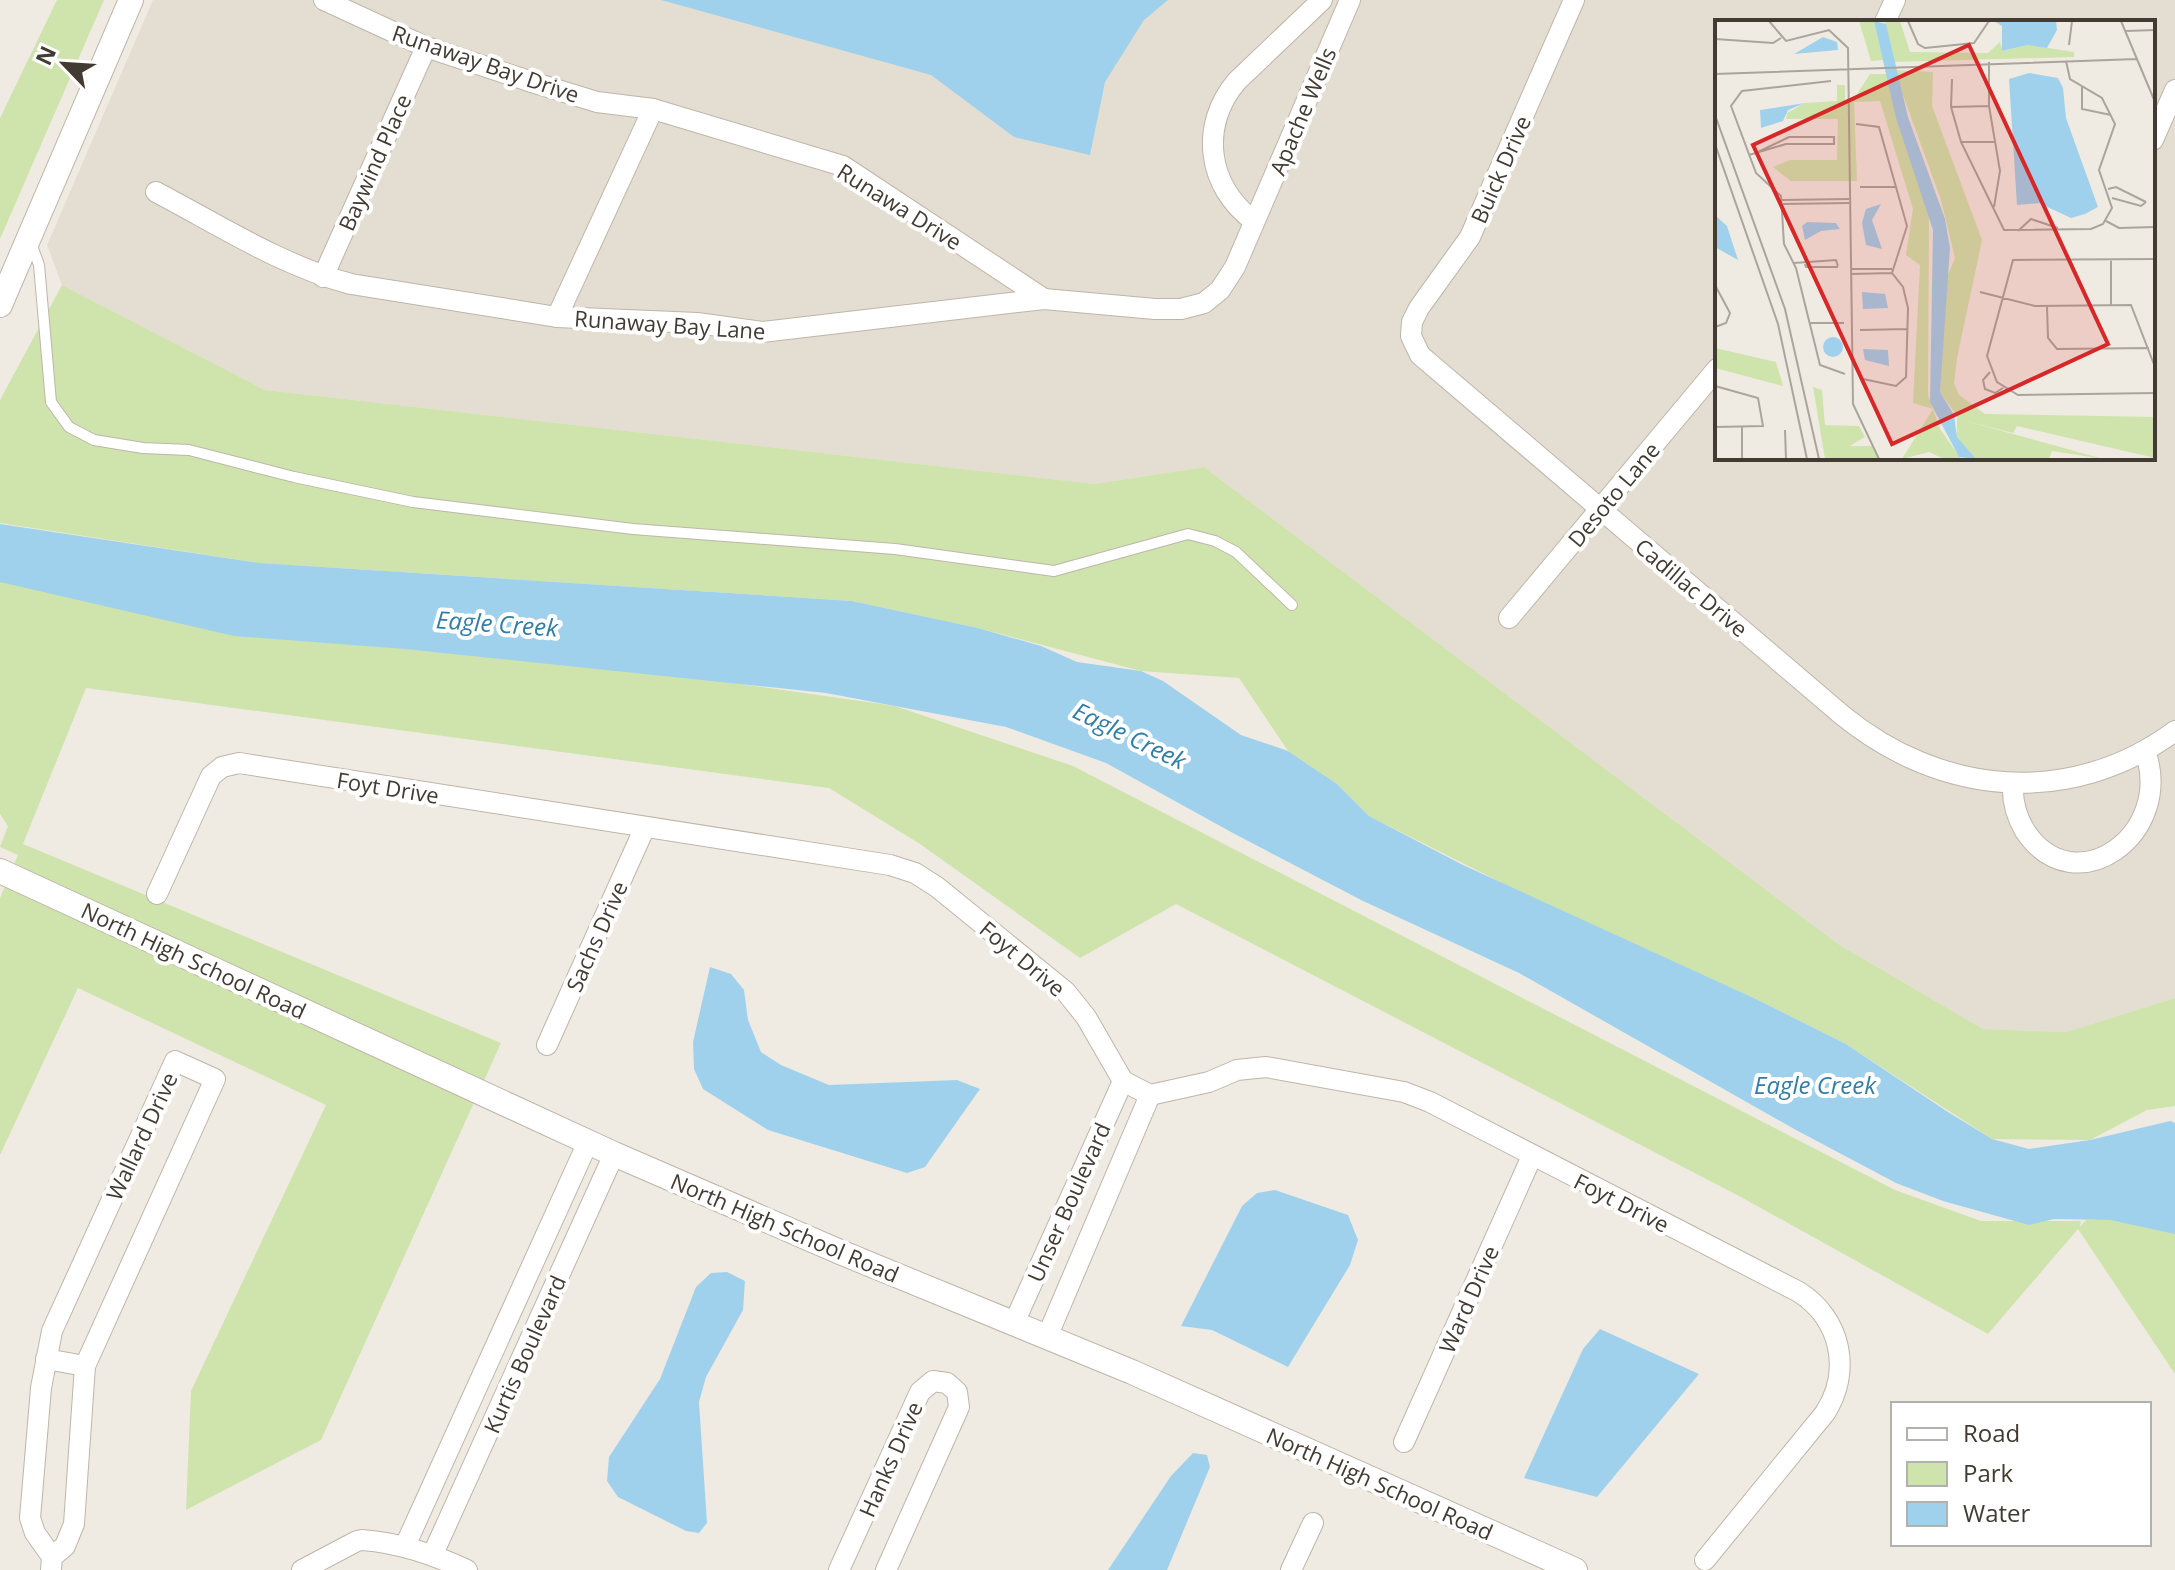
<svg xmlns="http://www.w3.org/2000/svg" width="2175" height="1570" font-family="'Open Sans',sans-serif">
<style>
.residential{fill:#e4ddd1;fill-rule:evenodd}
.green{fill:#cee4ac}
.water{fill:#a0d1ec}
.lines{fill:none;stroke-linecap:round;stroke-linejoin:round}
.service-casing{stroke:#beb5a9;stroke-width:12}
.minor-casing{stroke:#beb5a9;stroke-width:22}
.tertiary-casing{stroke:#beb5a9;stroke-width:26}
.service{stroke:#fff;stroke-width:10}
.minor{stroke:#fff;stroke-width:20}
.tertiary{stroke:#fff;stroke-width:24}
.labels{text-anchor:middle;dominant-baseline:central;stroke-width:8;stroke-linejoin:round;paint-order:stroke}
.street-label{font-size:22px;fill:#423b33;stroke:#fff}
.water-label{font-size:24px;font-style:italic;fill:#327da7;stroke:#fff}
.inset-road{fill:none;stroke:#aaa59c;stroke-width:2}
.view{fill:#d62828;fill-opacity:0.15;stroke:#d62828;stroke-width:4}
.inset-edge{fill:none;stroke:#423b33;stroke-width:4}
</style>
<rect width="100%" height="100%" fill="#f0ebe2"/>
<path class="residential" d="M153 0H2175V998L2066 1032 1983 1029 1838 944 1204 467 1095 484 265 390 62 285 47 245ZM1717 22H2153V458H1717Z"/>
<g class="green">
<polygon points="57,0 104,0 0,239 0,118"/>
<polygon points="62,285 265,390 1095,484 1204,467 1838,944 1983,1029 2066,1032 2175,998 2175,1106 2147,1110 2090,1140 1992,1139 1846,1044 1756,999 1524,894 1369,816 1337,784 1288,751 1239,678 1141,671 978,628 852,601 260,563 0,523 0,400"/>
<polygon points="0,578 895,706 1073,766 1895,1190 1981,1221 2081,1221 2080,1227 2086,1220 2110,1220 2175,1232 2175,1374 2078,1229 1988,1334 1739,1196 1176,904 1080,958 920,844 829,788 86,688 23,844 501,1043 321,1440 186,1510 191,1391 326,1105 78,988 0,1155 0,898 18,855 0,847 8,826 0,814"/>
</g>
<g class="water">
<polygon points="661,0 1168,0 1144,20 1105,82 1090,155 1014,137 931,75"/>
<polygon points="0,524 260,563 852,601 978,628 1041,646 1077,662 1141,671 1163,681 1241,735 1288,751 1337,784 1369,816 1463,865 1756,999 1846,1044 1948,1112 1992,1139 2029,1149 2090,1140 2170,1121 2175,1123 2175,1234 2110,1220 2054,1219 2029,1225 1943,1201 1896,1183 1796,1130 1519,973 1363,901 1231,832 1106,763 1006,727 826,693 405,649 234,636 0,582"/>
<polygon points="710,967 731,974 744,990 748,1020 761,1052 781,1065 829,1085 957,1080 980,1089 925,1167 907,1173 768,1130 703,1089 694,1069 693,1042"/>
<polygon points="1275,1190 1348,1215 1358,1240 1350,1265 1288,1367 1212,1330 1181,1326 1242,1206 1257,1193"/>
<polygon points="727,1272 745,1281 743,1310 706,1377 699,1402 707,1523 699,1533 686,1531 618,1497 607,1481 609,1457 660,1379 696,1287 711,1273"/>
<polygon points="1600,1329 1699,1374 1597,1497 1524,1478 1583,1349"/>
<polygon points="1193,1453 1207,1455 1210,1467 1167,1570 1108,1570 1171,1476"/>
</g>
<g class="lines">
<g class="service-casing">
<polyline id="service" points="31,243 39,265 51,402 69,427 94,440 143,448 189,450 294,477 413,502 633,529 895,549 1054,571 1188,534 1215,541 1236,552 1292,605"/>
</g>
<g class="minor-casing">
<g id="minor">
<polyline points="324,0 426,47 535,83 597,102 653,109 843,166 1044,299"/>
<path d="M1574 0 1470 237 1419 308 1412 322 1411 336 1420 355 1842 715C1941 796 2070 808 2175 731"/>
<polyline points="1885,22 1895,0"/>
<polyline points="2153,140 2175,90"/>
<path d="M156 192C219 225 282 266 351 284L557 317 697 323 762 332 1044 299 1155 309H1181L1204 303 1220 290 1235 267 1350 0"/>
<path d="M1254 221C1207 187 1199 125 1237 81L1322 0"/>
<polyline points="323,277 426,47"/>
<polyline points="557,317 653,109"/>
<polyline points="1509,618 1717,369"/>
<path d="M2013 784C2012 801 2016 816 2025 831 2075 906 2175 834 2145 751"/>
<path d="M157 894 211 776 222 767 239 763 890 865 915 873 937 887 1066 992 1086 1017 1123 1081 1150 1095 1209 1082 1237 1070 1266 1067 1404 1092 1430 1102 1799 1292C1841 1319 1852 1371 1825 1413L1705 1560"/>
<polyline points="547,1045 645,827"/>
<polyline points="1014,1323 1123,1081"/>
<polyline points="1047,1337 1150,1095"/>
<polyline points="46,1359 85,1366"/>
<polyline points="1404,1442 1532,1156"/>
<polyline points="405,1546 588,1142"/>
<polyline points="433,1554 614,1154"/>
<polyline points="51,1570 52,1557 35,1533 30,1518 41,1388 52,1331 175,1061 215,1079 85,1366 74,1524 65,1546 52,1557"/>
<path d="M302 1570 357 1541 362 1540C400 1543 432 1554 467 1570"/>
<polyline points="839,1570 920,1392 933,1381 947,1383 957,1392 959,1407 886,1570"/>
<polyline points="1291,1570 1313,1523"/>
</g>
</g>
<g class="tertiary-casing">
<g id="tertiary">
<polyline points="0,305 131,0"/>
<polyline points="0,871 614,1154 840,1252 1132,1372 1575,1570"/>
</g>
</g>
<use href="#service" class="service"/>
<use href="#minor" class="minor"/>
<use href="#tertiary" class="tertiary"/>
</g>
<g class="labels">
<g class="street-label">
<text transform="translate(486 63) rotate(19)">Runaway Bay Drive</text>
<text transform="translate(1302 111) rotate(-67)">Apache Wells</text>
<text transform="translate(374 162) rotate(-66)">Baywind Place</text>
<text transform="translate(1500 169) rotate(-66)">Buick Drive</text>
<text transform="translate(900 206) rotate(32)">Runawa Drive</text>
<text transform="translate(670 324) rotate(4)">Runaway Bay Lane</text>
<text transform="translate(1613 494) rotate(-50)">Desoto Lane</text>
<text transform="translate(1692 587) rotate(40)">Cadillac Drive</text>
<text transform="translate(388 787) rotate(9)">Foyt Drive</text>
<text transform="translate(596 936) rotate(-66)">Sachs Drive</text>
<text transform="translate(1023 958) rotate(40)">Foyt Drive</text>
<text transform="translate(194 960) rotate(25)">North High School Road</text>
<text transform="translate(141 1136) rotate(-65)">Wallard Drive</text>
<text transform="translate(1068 1202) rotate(-66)">Unser Boulevard</text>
<text transform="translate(1622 1202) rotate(27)">Foyt Drive</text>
<text transform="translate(785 1227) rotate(23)">North High School Road</text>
<text transform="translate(1468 1299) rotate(-66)">Ward Drive</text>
<text transform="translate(524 1354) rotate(-66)">Kurtis Boulevard</text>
<text transform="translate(890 1459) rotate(-66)">Hanks Drive</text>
<text transform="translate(1380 1483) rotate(24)">North High School Road</text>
</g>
<g class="water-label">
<text transform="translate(497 623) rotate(4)">Eagle Creek</text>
<text transform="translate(1130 735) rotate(26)">Eagle Creek</text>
<text x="1815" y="1084">Eagle Creek</text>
</g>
</g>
<g transform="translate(1715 20)">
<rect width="440" height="440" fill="#f0ebe2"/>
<path d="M144 1H159L168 40 156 41ZM170 1H185L195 32 273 33 285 22 288 31 313 25 359 32V37L178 42ZM179 50 218 52 217 86 267 220 242 338 239 363 244 375 270 394 440 397V438L302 406 298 413 247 400 389 439 337 431 334 439H260L242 417V396L225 372 229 265 240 238 226 180ZM155 54H172L214 193 213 375 225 409 246 439H229L214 432 187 439 218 389 198 383 205 245 191 235 198 189 165 81 139 82 142 161H76L58 147 75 140H122L123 99H71L72 93 90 83 122 81V65H130V82H137ZM0 328 61 342 68 366 0 348ZM98 367 107 370 110 405 144 406 150 417 135 426H157L163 439H110Z" fill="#cee4ac"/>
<path d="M159 1 171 4 193 97 230 199 235 228 225 372 239 395 242 417 261 439 244 437 215 382 218 210 181 98ZM279 1H341L342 10 332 28 313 25 287 31V6ZM108 17 122 22 123 30 79 34ZM314 53 343 58 348 68 351 98 383 187 370 194 356 198 324 183 302 185 294 59ZM90 83 73 90 68 101 46 108 45 90ZM166 184 157 200 167 229 151 225 147 203 151 189ZM0 195 12 206 23 240 0 227ZM92 202 121 203 125 209 106 211 90 220 87 206ZM147 272 170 274 173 288 148 289ZM108 327a10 10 0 1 1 20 0a10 10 0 1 1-20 0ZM148 329 173 330 174 346 150 340Z" fill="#a0d1ec"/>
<path class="inset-road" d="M54 1 71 21 114 10 133 28 138 384 164 439M193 1 203 24 210 28 259 23 274 1M406 1 440 82M411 11 440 10M0 19 58 23 66 18M354 25 357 1M274 42V86L285 151 279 187M0 54 422 39M237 59 236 87 246 122 289 210 376 209 388 204 397 188 384 150 400 104 387 78 355 59 351 41M116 61 27 71 16 86 41 153 66 176 69 224 81 248 105 345 130 354M367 67V89L396 95M236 87 274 86M0 95 70 289 104 439M141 104 164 107 192 206 177 253 188 267 193 288 191 357 181 366 148 359M246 122H280M0 124 63 304 92 439M34 135 71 124H119V117H74L43 132M145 167H181M393 169 401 167 431 182M397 178 426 186 431 182M67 180 134 179M68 184 134 183M391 201 404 208 440 207M303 211 316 199 343 208M440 239 298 240 272 336 282 362 303 375 440 373M396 240V285M89 241 91 247H123M79 243 121 240 123 246M137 249H177M137 254 177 253M0 265 15 293 11 303 0 307M265 272 320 286 416 285 440 347M332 287 333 318 342 329 434 328M94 303H129M145 310 193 309M275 352 268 360 270 369 280 373 288 368M0 366 43 378 48 406 0 407M27 407V439M70 410 71 439"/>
<path class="view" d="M254 25 393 324 177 424 38 125Z"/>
<rect width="440" height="440" class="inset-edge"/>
</g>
<rect x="1891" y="1402" width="260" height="144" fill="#ffffff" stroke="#b3b1ad" stroke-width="2"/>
<rect x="1907" y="1428" width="40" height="12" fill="#ffffff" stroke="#b3b1ad" stroke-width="2"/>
<text x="1963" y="1442" font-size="24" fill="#423b33">Road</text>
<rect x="1907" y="1462" width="40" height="24" fill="#cee4ac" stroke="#b3b1ad" stroke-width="2"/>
<text x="1963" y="1482" font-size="24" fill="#423b33">Park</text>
<rect x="1907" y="1502" width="40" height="24" fill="#a0d1ec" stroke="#b3b1ad" stroke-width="2"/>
<text x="1963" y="1522" font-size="24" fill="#423b33">Water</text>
<g transform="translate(64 64) rotate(295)" stroke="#ffffff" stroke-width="6" paint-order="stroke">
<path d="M0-6L14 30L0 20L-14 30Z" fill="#423b33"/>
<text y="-12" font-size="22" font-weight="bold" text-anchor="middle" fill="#423b33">N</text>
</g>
</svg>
